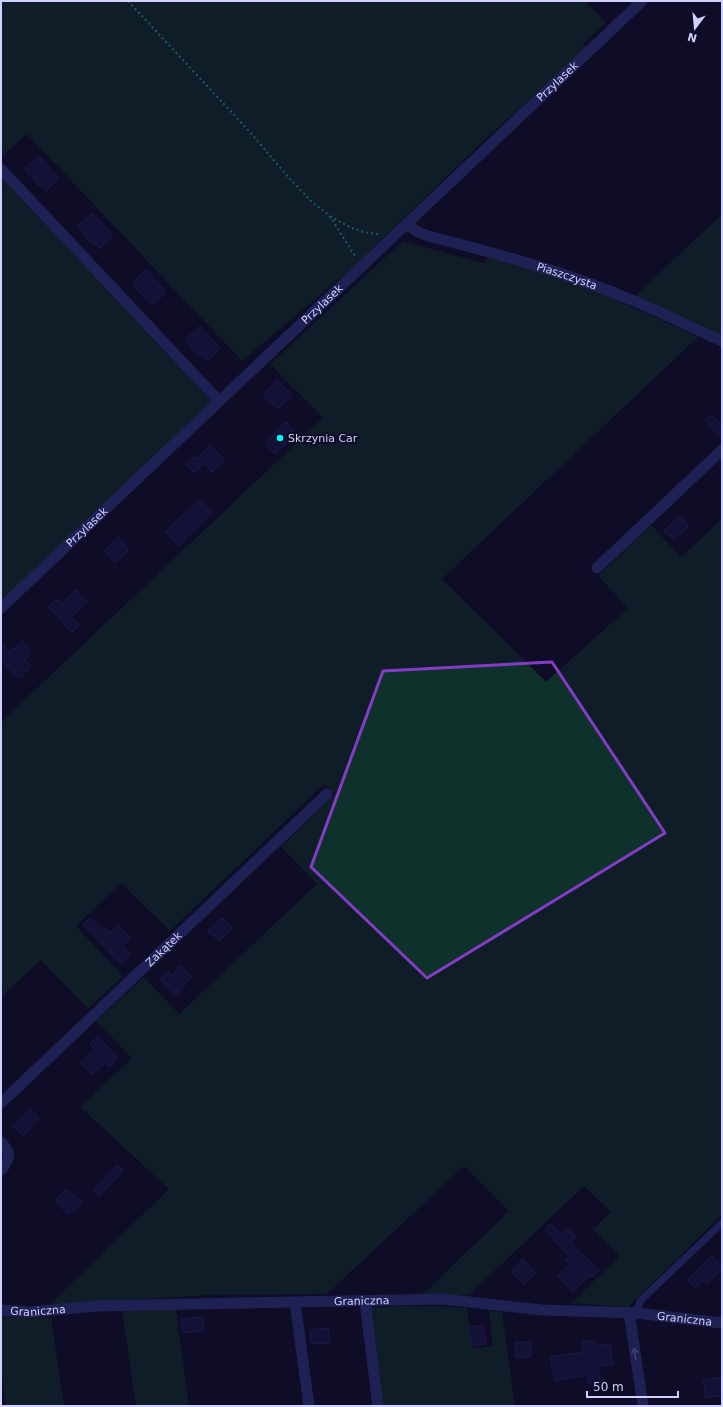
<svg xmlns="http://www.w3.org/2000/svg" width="723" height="1407" font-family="'DejaVu Sans',sans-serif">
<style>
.green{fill:#0f312c}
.building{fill:#1b1749;stroke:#2d2677}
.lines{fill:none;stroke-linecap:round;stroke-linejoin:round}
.path{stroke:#23c2a6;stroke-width:2;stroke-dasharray:2 3;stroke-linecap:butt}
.service{stroke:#33398a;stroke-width:7}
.minor{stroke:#33398a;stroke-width:11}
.oneway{stroke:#7a7dbf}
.marked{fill:none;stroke:#843cc5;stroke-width:3;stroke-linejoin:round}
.poi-dot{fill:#00fcf9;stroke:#0e0c26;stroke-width:1.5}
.labels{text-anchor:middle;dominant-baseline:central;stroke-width:4;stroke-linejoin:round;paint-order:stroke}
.street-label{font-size:11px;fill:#d1d1ff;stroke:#0e0c26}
.poi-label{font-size:11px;fill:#d1d1ff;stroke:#0e0c26;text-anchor:start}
</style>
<rect width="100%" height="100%" fill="#0e0c26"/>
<g class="green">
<polygon points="1,1 585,1 606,23 583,44 586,48 476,148 351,269 242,361 27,134 1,157"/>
<polygon points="1,177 212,402 1,602"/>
<polygon points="722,214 722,336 634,297"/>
<polygon points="403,241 483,263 490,255 553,274 599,292 698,337 442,579 546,682 628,608 598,576 651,525 681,557 722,519 722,1215 628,1307 571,1303 620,1256 593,1229 611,1212 584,1186 469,1295 423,1294 509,1211 464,1166 327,1294 211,1295 49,1305 169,1189 80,1107 132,1058 96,1021 144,977 179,1014 317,884 281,847 335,794 324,784 170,931 121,883 76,926 123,976 88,1009 41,960 1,997 1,722 323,418 270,364"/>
<polygon points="430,1306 467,1308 472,1348 493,1346 489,1311 502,1312 515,1406 383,1406 369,1307"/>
<polygon points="122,1310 176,1310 189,1406 136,1406"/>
<polygon points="1,1315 10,1317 51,1317 64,1406 6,1406 1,1371"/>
</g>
<g class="building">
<polygon points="39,156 59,178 46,191 39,184 38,185 25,169"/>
<polygon points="92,213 113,235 100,248 89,241 78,226"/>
<polygon points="146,270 166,292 153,305 146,298 145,299 132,283"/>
<polygon points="200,326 220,348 207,361 200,354 198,356 186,339"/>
<polygon points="277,380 292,395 278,409 263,395"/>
<polygon points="711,415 722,425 722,438 705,421"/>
<polygon points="286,422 296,433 275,454 265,443"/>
<polygon points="210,445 225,460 212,472 205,463 194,473 186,464 194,457 196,459"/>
<polygon points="199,500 212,513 179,545 165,532"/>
<polygon points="679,516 689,526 674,540 664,531"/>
<polygon points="118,537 121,541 125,542 125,546 129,550 115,563 104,551"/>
<polygon points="76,590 87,602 71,617 79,625 72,632 48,607 57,599 62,604"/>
<polygon points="22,641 30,650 27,653 29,656 25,660 31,667 19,678 1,660 1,642 10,652"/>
<polygon points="90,918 102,929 104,927 110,933 118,925 130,938 122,946 131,955 121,964 83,925"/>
<polygon points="222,918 232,928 219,941 208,931"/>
<polygon points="181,966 192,977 176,995 160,979 168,972 171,975"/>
<polygon points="98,1036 118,1058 109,1067 105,1063 92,1075 81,1063 94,1048 90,1044"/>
<polygon points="30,1109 39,1118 23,1136 13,1127"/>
<polygon points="117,1165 123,1171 99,1196 93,1190"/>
<polygon points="66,1189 82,1201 69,1215 55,1201"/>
<polygon points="550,1224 562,1235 568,1229 576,1237 570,1243 599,1270 592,1277 590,1275 573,1292 557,1276 570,1264 566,1260 569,1256 545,1230"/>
<polygon points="712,1256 722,1267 722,1269 707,1284 703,1281 695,1288 687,1280"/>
<polygon points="523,1259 536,1273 524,1284 511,1271"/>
<polygon points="203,1317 204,1331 183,1333 181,1319"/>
<polygon points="483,1325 486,1344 471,1346 469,1327"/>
<polygon points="328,1328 330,1343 311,1344 310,1330"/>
<polygon points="595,1340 595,1346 610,1344 612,1359 613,1365 598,1366 600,1381 588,1383 587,1375 555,1381 550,1357 583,1352 582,1342"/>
<polygon points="515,1342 531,1342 531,1357 516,1358"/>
<polygon points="722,1377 722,1395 706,1398 703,1380"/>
</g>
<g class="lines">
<g class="path">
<polyline points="128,1 249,131 289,178 312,202 329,215 355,256"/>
<path d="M330 216C347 226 359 233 379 234"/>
</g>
<polyline class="service" points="636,1313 640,1301 722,1223"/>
<g class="minor">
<polyline points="1,169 219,401"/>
<path id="s1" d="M407 224 416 231 428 236C498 254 567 272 634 301 663 313 692 328 722 341"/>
<polyline points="597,568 722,450"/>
<path id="s2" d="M1 608 642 1"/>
<path id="s3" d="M1 1103 327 794"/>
<path d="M1 1142C11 1153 11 1158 1 1170"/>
<polyline points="365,1301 378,1406"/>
<polyline points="295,1302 309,1406"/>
<path id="s4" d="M1 1310 30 1312 97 1306 443 1299 542 1310 636 1313 722 1323"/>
<polyline points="629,1312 643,1406"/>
</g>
</g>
<defs><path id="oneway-shaft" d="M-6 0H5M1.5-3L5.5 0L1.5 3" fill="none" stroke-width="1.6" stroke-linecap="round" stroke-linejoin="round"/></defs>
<use class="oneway" href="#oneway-shaft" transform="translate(635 1354) rotate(-98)"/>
<path d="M0 0H723V1407H0ZM552 662 665 833 427 978 311 867 383 671Z" fill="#0e0c26" fill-opacity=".55" fill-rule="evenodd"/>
<path class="marked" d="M552 662 665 833 427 978 311 867 383 671Z"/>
<circle class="poi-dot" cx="280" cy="438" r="4"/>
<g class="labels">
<g class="street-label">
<text stroke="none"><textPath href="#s2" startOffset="766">Przylasek</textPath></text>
<text stroke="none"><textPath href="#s1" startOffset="169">Piaszczysta</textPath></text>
<text stroke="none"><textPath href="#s2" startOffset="442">Przylasek</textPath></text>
<text stroke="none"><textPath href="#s2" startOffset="118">Przylasek</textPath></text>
<text stroke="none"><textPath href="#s3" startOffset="224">Zakątek</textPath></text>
<text stroke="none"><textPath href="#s4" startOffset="361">Graniczna</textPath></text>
<text stroke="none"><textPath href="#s4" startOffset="37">Graniczna</textPath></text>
<text stroke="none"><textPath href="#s4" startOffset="685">Graniczna</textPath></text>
</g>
<g class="poi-label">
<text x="288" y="438">Skrzynia Car</text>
</g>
</g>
<rect width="723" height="1407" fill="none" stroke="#d1d1ff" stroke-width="4"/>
<g transform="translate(695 28) rotate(196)" stroke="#0e0c26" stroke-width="3" paint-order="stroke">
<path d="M0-3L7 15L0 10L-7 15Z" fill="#d1d1ff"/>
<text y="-6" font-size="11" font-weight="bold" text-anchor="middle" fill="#d1d1ff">N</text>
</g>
<path d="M587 1391v6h91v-6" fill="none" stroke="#d1d1ff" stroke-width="2"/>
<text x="593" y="1391" font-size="12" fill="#d1d1ff" stroke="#0e0c26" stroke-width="3" paint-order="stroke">50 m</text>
</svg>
